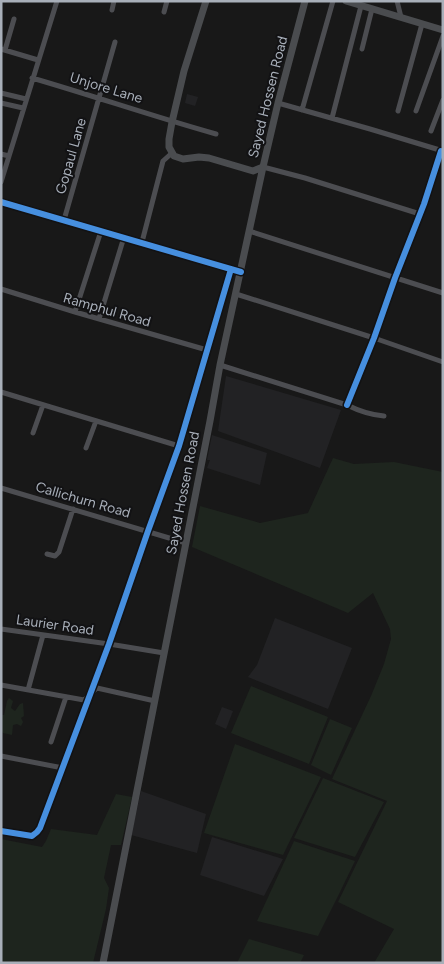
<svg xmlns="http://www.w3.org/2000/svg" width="444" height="964" font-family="Figtree,sans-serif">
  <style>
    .built { fill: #222224 }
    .green { fill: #1e251e }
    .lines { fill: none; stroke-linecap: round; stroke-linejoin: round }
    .minor { stroke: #4c4d51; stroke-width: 5 }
    .secondary { stroke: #4a4c4f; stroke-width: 7 }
    .cycleway-casing { stroke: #121214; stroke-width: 9 }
    .cycleway { stroke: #468fdf; stroke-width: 6 }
    .labels { text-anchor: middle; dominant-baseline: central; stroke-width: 4; stroke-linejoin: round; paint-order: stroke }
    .street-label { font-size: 14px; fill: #a8afb9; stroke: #121214 }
  </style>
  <rect width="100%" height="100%" fill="#181818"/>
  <path class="built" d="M187,94l11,3 -3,9 -10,-3z
    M226,376l115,34 -21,58 -102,-37z
    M212,435l55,18 -7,32 -53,-17 3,-8h-3z
    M275,618l77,30 -24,61 -80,-32 9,-12z
    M222,707l11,4 -7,18 -11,-5z
    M141,791l65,23 -9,39 -66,-18z
    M212,837l71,22 -19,37 -64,-21z"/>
  <path class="green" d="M333,458l21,6 40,-2 49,10v491h-69l20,-34 -56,-27 49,-101 -55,-22 39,-83 13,-32 7,-25 -1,-10 -17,-36 -25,20 -156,-66 8,-41 60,17 48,-10z
    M251,686l77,31 -19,47 -78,-31z
    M9,698l4,3 -2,7 4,3 5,-7 3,-1 1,13 -3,2 2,4 -2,4 -4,-2 -4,1 -1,10 -9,-2 -2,-3 1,-15h2l3,-14z
    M330,719l22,9 -21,47 -20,-10z
    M235,744l86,33 -38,78 -79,-22z
    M323,778l61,24 -29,55 -61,-19z
    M116,794l16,3 -11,48h-10l-7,33 5,10 -3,21 -13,54h-92v-124l41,8 4,-6 5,-12 46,6z
    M294,841l61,20 -15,31 -22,44 -61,-15z
    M249,939l55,16 -4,8h-63z"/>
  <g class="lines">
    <path class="minor" d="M397,1l4,16
      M112,10l2,-9
      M164,12l3,-11
      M1,49l37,11
      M362,49l10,-40
      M5,50l9,-31
      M32,78c62,18 123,39 184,56
      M1,93l25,6
      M1,103l22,5
      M278,103l92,26 73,22
      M302,110l31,-109
      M398,111l24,-87
      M416,111l27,-75
      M332,118l29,-112
      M431,131l12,-31
      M1,154l8,2
      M263,167l42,11 115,36
      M1,182l56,-181
      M1,202l240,70
      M64,220l51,-178
      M249,231l194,62
      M142,242l21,-81 9,-8
      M1,289l74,23 132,38
      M236,294l138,44 69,24
      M75,312l26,-81
      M99,319l25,-82
      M220,365l127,40c10,5 25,10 37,11
      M1,392l178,54
      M347,405l27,-67 21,-60 29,-74 17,-53
      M33,433l10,-28
      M86,448l10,-27
      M1,488l185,55
      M47,554l8,2 4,-4 14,-43
      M1,629l108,15 55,9
      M1,685l83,15 13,-12 58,13
      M28,690l15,-55
      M51,742l15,-45
      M1,756l62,12
      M1,831l31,5 5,-4 3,-4 69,-184 39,-113 31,-85 52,-177"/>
    <path class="secondary" d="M206,1l-22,70 -12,51 -3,17v8l5,9 9,3 16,-2 10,1 44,13 10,-4
      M346,1l97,29
      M103,963l107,-542 10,-56 43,-198 15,-64 27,-102"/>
    <defs>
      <path id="cycleway" d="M1,202l240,70
        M347,405l27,-67 21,-60 29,-74 17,-53
        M1,831l31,5 5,-4 3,-4 69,-184 39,-113 31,-85 52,-177"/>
    </defs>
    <use href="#cycleway" class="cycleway-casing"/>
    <use href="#cycleway" class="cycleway"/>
  </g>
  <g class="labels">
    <g class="street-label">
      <text transform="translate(106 88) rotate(17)">Unjore Lane</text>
      <text transform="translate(268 97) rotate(-76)">Sayed Hossen Road</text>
      <text transform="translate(71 156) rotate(-74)">Gopaul Lane</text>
      <text transform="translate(107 310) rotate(16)">Ramphul Road</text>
      <text transform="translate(183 493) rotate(-79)">Sayed Hossen Road</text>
      <text transform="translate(83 500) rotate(16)">Callichurn Road</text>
      <text transform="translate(55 625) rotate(8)">Laurier Road</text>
    </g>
  </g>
  <rect width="444" height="964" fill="none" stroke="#a8afb9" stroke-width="5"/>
</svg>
